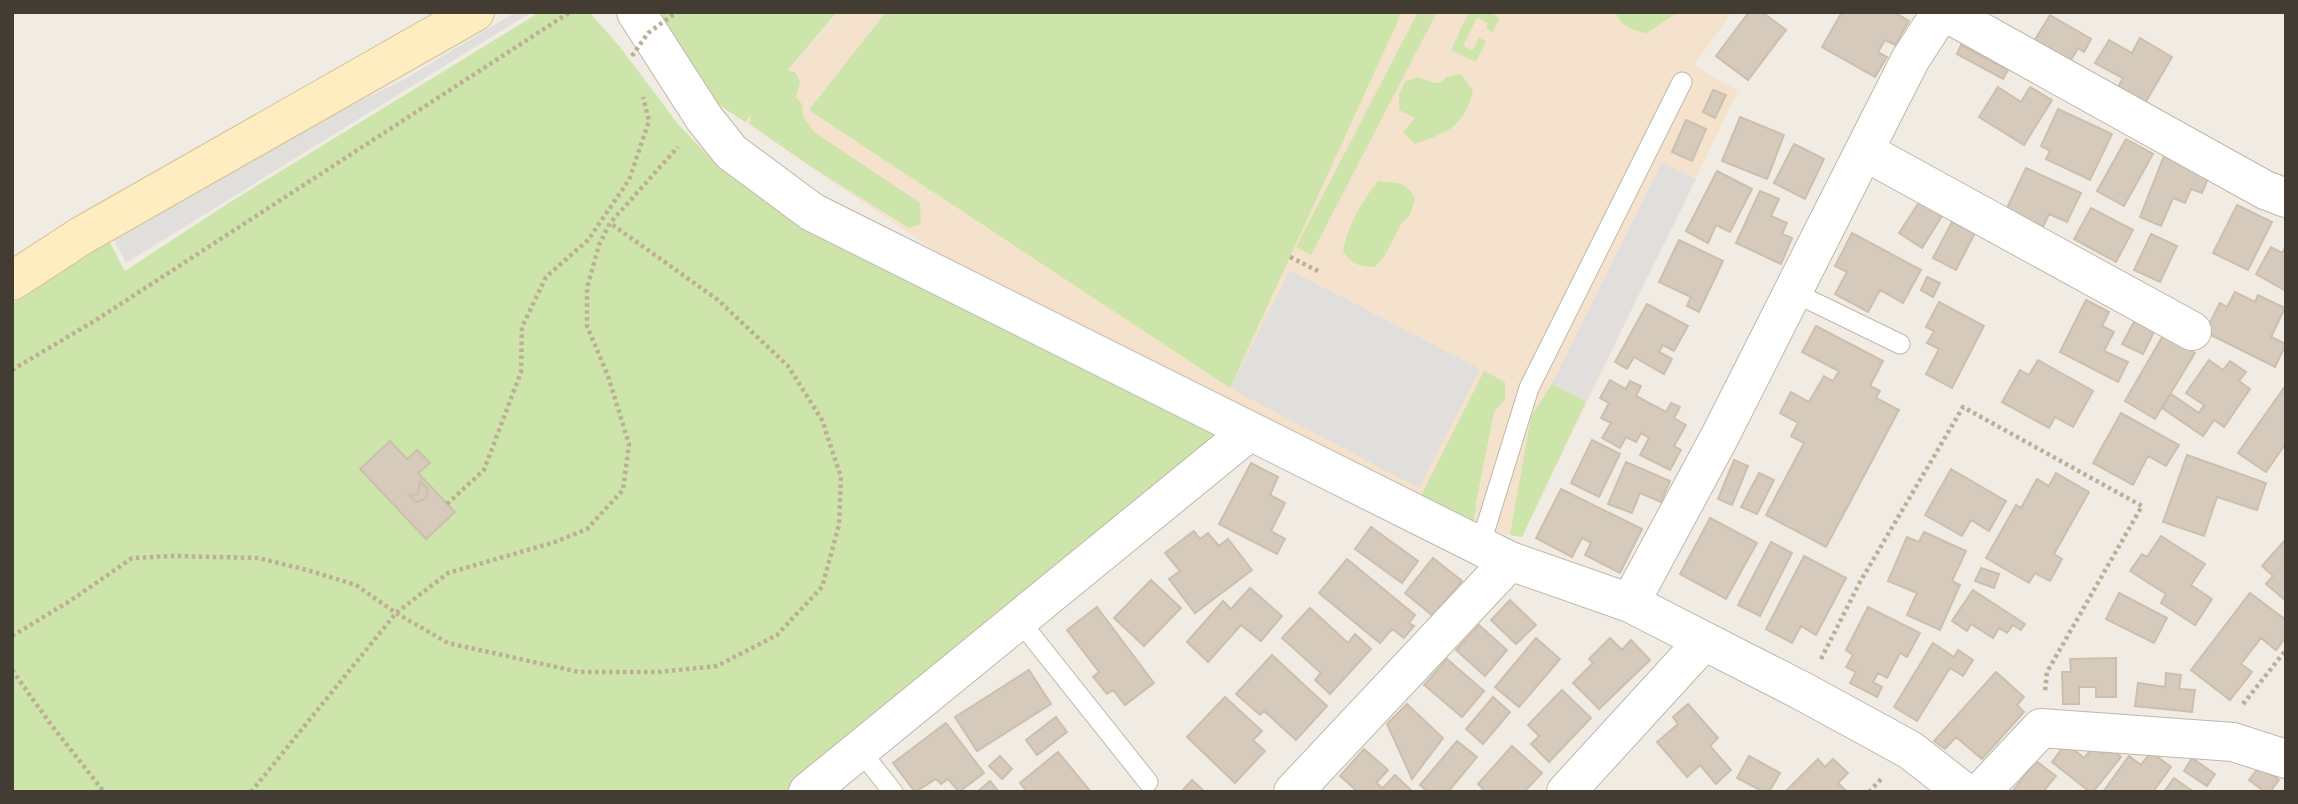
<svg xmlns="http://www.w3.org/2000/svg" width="2298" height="804" font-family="Overpass,sans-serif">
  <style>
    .commercial { fill: #f4e2cd }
    .green { fill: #cde5ab }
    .parking { fill: #e1dfdb }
    .building { fill: #d5cabb; stroke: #cdbfac; stroke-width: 2 }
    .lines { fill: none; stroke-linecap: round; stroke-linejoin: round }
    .lane-casing { stroke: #bfb7a9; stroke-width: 21 }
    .street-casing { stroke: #bfb7a9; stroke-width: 40 }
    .secondary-casing { stroke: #d4c195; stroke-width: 40 }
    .path { stroke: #bdaf97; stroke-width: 4.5; stroke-dasharray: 3.5 3.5; stroke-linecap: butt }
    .lane { stroke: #fff; stroke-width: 19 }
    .street { stroke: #fff; stroke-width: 38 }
    .secondary { stroke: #fdedc0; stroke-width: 38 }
    .path-bridge { stroke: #bdaf97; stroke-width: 4.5; stroke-dasharray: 3.5 3.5; stroke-linecap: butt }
  </style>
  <rect width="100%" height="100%" fill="#f1ece3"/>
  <path class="commercial" d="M838,12h894l-38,53 44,26 -216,446 -50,-10 -263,-139 -252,-122 -212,-144z"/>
  <path class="green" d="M540,12h49l31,35 58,77 39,41 88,66 418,206 -429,355h-782v-488l97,-63 16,30 102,-67z
    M645,12h192l-49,58 8,3 4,9 -4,15 6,7 1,12 11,16 106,71 1,21 -12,4 -99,-62 -60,-42 1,-9 -6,7 -32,-21z
    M886,12h516l-172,376 -421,-278z
    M1418,12h19l-126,243 -15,-8z
    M1469,12h20l11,6 -7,14 -7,-4 2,-5 -11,-6 -14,29 9,5 7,-13 7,3 -10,21 -25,-12z
    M1616,12h62l-31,21c-13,-2 -27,-7 -31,-21z
    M1461,74l12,16c-9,38 -25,42 -58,54l-12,-12 12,-14 -16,-8v-16l6,-12 12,-5 17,6 8,-1 4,-5z
    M1378,181c19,2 29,0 37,18l-5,16 -9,9 -16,31 -10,12c-16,0 -22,-3 -32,-15 4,-25 19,-51 35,-71z
    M1484,371l21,11v17l-11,13 -19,96 2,2 -2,2 -3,15 -53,-27z
    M1552,384l34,17 -64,136 -12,-2 21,-118z"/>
  <path class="parking" d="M516,12h16l-406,251 -13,-25 117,-73 173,-85z
    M1662,162l34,17 -110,222 -34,-17z
    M1290,270l190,99 -61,119 -189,-100z"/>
  <path class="building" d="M1749,12h13l24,18 -38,50 -32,-24z
    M1842,12h52l15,9 -14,24 -10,-5 -7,12 9,5 -12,20 -53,-30z
    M2050,15l41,24 -7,13 -6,-4 -11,19 -36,-21z
    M2140,38l32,19 -28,48 -27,-16 6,-11 -28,-15 14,-23 23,13z
    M1961,45l47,25 -5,9 -46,-25z
    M1998,87l23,15 9,-15 22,13 -28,45 -45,-28z
    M1713,90l13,5 -11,23 -12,-6z
    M2058,109l54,25 -22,46 -44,-21 4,-8 -9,-5z
    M1740,117l44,18 -17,44 -45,-18z
    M1686,120l20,9 -14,32 -20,-9z
    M2126,139l27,15 -29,52 -27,-15z
    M1794,144l30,15 -19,40 -31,-16z
    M2164,156l46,18 -8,19 -11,-4 -6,14 -12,-5 -12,28 -21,-9z
    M2026,168l55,25 -14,29 -18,-8 -6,13 -37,-17z
    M1717,171l35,18 -22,43 -14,-7 -8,18 -22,-12z
    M1760,191l19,8 -8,17 16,7 -5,11 10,4 -11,26 -45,-21z
    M1920,201l22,15 -20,32 -23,-15z
    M2237,205l35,17 -24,48 -35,-17z
    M2091,208l42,22 -17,32 -42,-23z
    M1952,222l23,11 -19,37 -23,-12z
    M1852,233l69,37 -18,33 -23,-13 -12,22 -33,-18 12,-22 -12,-6z
    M2151,234l26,12 -17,36 -26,-12z
    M1679,240l44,21 -24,51 -12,-6 4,-9 -32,-15z
    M2286,246v45l-30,-17 15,-27 11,6z
    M1927,277l13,6 -7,14 -12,-7z
    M2235,292l20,10 3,-7 27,13 -14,29 15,7 -11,23 -70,-35 15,-29 7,4z
    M2086,300l23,12 -7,14 12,6 -10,19 24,11 -10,20 -58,-30z
    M1939,302l45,24 -32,62 -26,-14 13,-25 -12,-6 7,-12 -8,-4z
    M1647,304l41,22 -14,25 -11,-6 -4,7 13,7 -8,15 -30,-17 -7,12 -12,-7z
    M2136,318l20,10 -13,26 -21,-10z
    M1816,326l67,35 -13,25 10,5 -4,7 23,12 -73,137 -60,-32 38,-72 -13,-7 7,-13 -18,-10 11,-21 18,10 15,-26 9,5 6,-10 -37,-19z
    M2164,334l31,19 -40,66 -30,-18z
    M2038,360l55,31 -20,36 -18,-10 -6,11 -47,-26 18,-32 9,5z
    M2209,360l14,10 7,-9 16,11 -7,9 11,8 -26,38 -10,-7 -11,16 -41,-28 9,-14 28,19 5,-8 -18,-12z
    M1610,380l16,9 4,-8 11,5 -5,10 30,16 5,-9 9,4 -6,11 12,7 -12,21 7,4 -11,20 -30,-15 9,-17 -8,-5 -5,9 -10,-5 -6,11 -18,-10 9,-15 -10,-5 8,-15 -9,-5z
    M2286,385v58l-20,29 -28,-19z
    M2121,413l58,32 -13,21 -18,-10 -15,29 -40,-22z
    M1592,440l28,14 -21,43 -28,-14z
    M390,441l17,18 10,-9 13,13 -12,10 37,39 -29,27 -66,-70z
    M2187,455l79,28 -9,27 -40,-13 -13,39 -41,-14z
    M1734,460l14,6 -16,39 -14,-6z
    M1626,462l44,19 -9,21 -21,-9 -8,20 -24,-9z
    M1251,463l27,14 -8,18 15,8 -14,28 14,8 -8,15 -58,-30z
    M1951,469l55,32 -17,30 -18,-11 -9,16 -37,-21z
    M1759,473l15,7 -17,34 -16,-7z
    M2056,473l33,19 -35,62 8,5 -12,22 -15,-8 -6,10 -43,-25 30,-53 5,3 16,-29 12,7z
    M420,482l8,7 -2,10 -10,3 -7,-7 9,-1z
    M1561,489l81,40 -22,44 -35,-18 6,-12 -9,-5 -10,19 -36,-19z
    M1710,518l47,25 -31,56 -46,-25z
    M1371,527l47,34 -16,22 -47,-34z
    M1194,531l6,8 8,-6 11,13 9,-7 24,31 -57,43 -26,-34 11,-8 -15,-18z
    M1924,532l42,19 -14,30 8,4 -20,45 -33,-15 10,-22 -29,-12 19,-44 12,5z
    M2161,536l44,28 -14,21 21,14 -17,26 -34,-22 5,-9 -36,-23 12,-17 5,3z
    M2286,539v62l-20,-17 7,-8 -11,-10z
    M1771,542l21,11 -32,63 -22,-11z
    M1804,556l42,22 -30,57 -15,-9 -9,17 -26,-14z
    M1433,558l29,23 -29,35 -28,-23z
    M1347,559l68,56 -6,8 5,3 -10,12 -12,-9 -12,14 -61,-50z
    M1981,568l18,6 -5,14 -19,-7z
    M1151,580l30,28 -37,38 -30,-28z
    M1250,588l32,28 -21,25 -20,-16 -33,37 -21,-20 36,-41 8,8z
    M1973,590l52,34 -4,6 -8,-5 -6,8 -8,-5 -6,10 -22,-14 -4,7 -15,-10z
    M2119,593l48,25 -13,25 -48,-24z
    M2250,593l36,27v17l-10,13 -15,-12 -20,26 11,8 -22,28 -39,-30z
    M1510,600l26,25 -20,19 -25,-24z
    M1097,607l57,76 -29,22 -12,-15 -6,4 -14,-17 6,-5 -32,-42z
    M1868,607l52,26 -13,24 -7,-4 -13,25 -9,-5 -5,9 9,5 -5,10 -27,-14 6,-11 -10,-5 7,-12 -7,-5z
    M1310,608l38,35 7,-9 16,15 -41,45 -15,-14 6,-7 -39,-35z
    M1479,625l28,25 -22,26 -29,-26z
    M1536,638l24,21 -41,48 -24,-20z
    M1610,638l12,12 9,-10 19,20 -51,49 -26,-26 20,-20 -4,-4z
    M1933,643l21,14 4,-7 15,10 -10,16 -13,-8 -33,53 -23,-14z
    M1272,655l55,51 -31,34 -32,-29 -4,4 -24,-21z
    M2116,658v39h-20v-10h-17v17h-16l-1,-32h9l-1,-13z
    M1447,659l37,32 -22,26 -38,-32z
    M1029,670l22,34 -74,47 -22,-34z
    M1996,672l28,25 -7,8 7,7 -42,47 -26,-22 -11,12 -11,-8z
    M2166,673l15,2 -2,14 16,1 -3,22 -57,-6 3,-23 27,4z
    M1562,690l29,28 -42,44 -18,-18 8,-8 -11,-11z
    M1225,697l37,34 -9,9 12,11 -30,32 -48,-46z
    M1493,697l17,15 -27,32 -17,-15z
    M1407,704l36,34 -31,41 -25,-55z
    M1688,704l30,34 -8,8 21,24 -15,14 -16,-19 -13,12 -30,-35 21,-18 -5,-7z
    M1056,717l11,15 -30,23 -11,-15z
    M946,723l38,50 -25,19 -11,-13 -7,5 -5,-5 -21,13 -22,-29z
    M1457,741l20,16 -29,35h-20l-8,-7z
    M2066,743l18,15 9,-11 10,7 6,-7 12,10 -28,35h-3l-38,-30z
    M1512,746l30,27 -18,19h-38l-8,-8z
    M1364,749l24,21 -12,13 7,5 12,-13 18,17h-55l-18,-16z
    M1058,752l33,40h-64l-7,-9z
    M2151,752l20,15 -18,25h-50l26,-36 12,9z
    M1000,756l12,13 -10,10 -13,-13z
    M1749,756l31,17 -11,19h-5l-27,-14z
    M2192,758l23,16 -8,12 -23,-15z
    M1818,759l7,8 8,-8 15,14 -10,10 9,9h-62z
    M2036,761l20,15 -13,16h-31z
    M2260,766l19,14 -9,12h-5l-16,-12z
    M2174,778l20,14h-30z
    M1192,780l13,12h-24z
    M990,781l9,11h-22z"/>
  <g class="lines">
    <defs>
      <path id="lane" d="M1793,292l107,52
        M1480,546l49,-158 153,-306
        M1019,620l129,162
        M859,749l34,43"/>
      <path id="street" d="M636,12l68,106 27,34 81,60 698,349 120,42 174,89 106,58 54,42
        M1945,12l320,178 21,8
        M1864,151l328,180
        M1630,603l89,-165 191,-378 31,-48
        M808,792l442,-361
        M1293,792l217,-231
        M1566,792l138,-151
        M1981,792l60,-64 192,14 53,17"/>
      <path id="secondary" d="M12,281l69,-45 394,-224"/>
    </defs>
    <use href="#lane" class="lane-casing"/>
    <use href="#street" class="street-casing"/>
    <use href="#secondary" class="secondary-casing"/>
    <path class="path" d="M1290,257l30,15
      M12,370l84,-50 474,-308
      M447,504l37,-34 37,-98 1,-45 24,-50 42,-37 41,-60 20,-59 -6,-24
      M12,636l58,-35 62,-43 41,-2 85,2 49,12 49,15 40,28 52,30 131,29h79l59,-6 60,-31 45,-48 17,-62 2,-48 -19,-57 -34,-54 -70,-66 -108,-77
      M1821,659l39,-77 103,-175 179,99 -95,166 -2,20
      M12,670l37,52 55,70
      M2243,704l43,-54
      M251,792l145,-179 52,-40 107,-31 32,-13 36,-39 6,-46 -21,-68 -21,-50v-38l12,-43 11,-22 68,-76
      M1869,792l14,-15"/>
    <use href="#lane" class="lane"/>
    <use href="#street" class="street"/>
    <use href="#secondary" class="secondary"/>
    <path class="path-bridge" d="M632,56l16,-23 29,-21"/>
  </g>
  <rect width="2298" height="804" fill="none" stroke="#423c33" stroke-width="28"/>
</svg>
